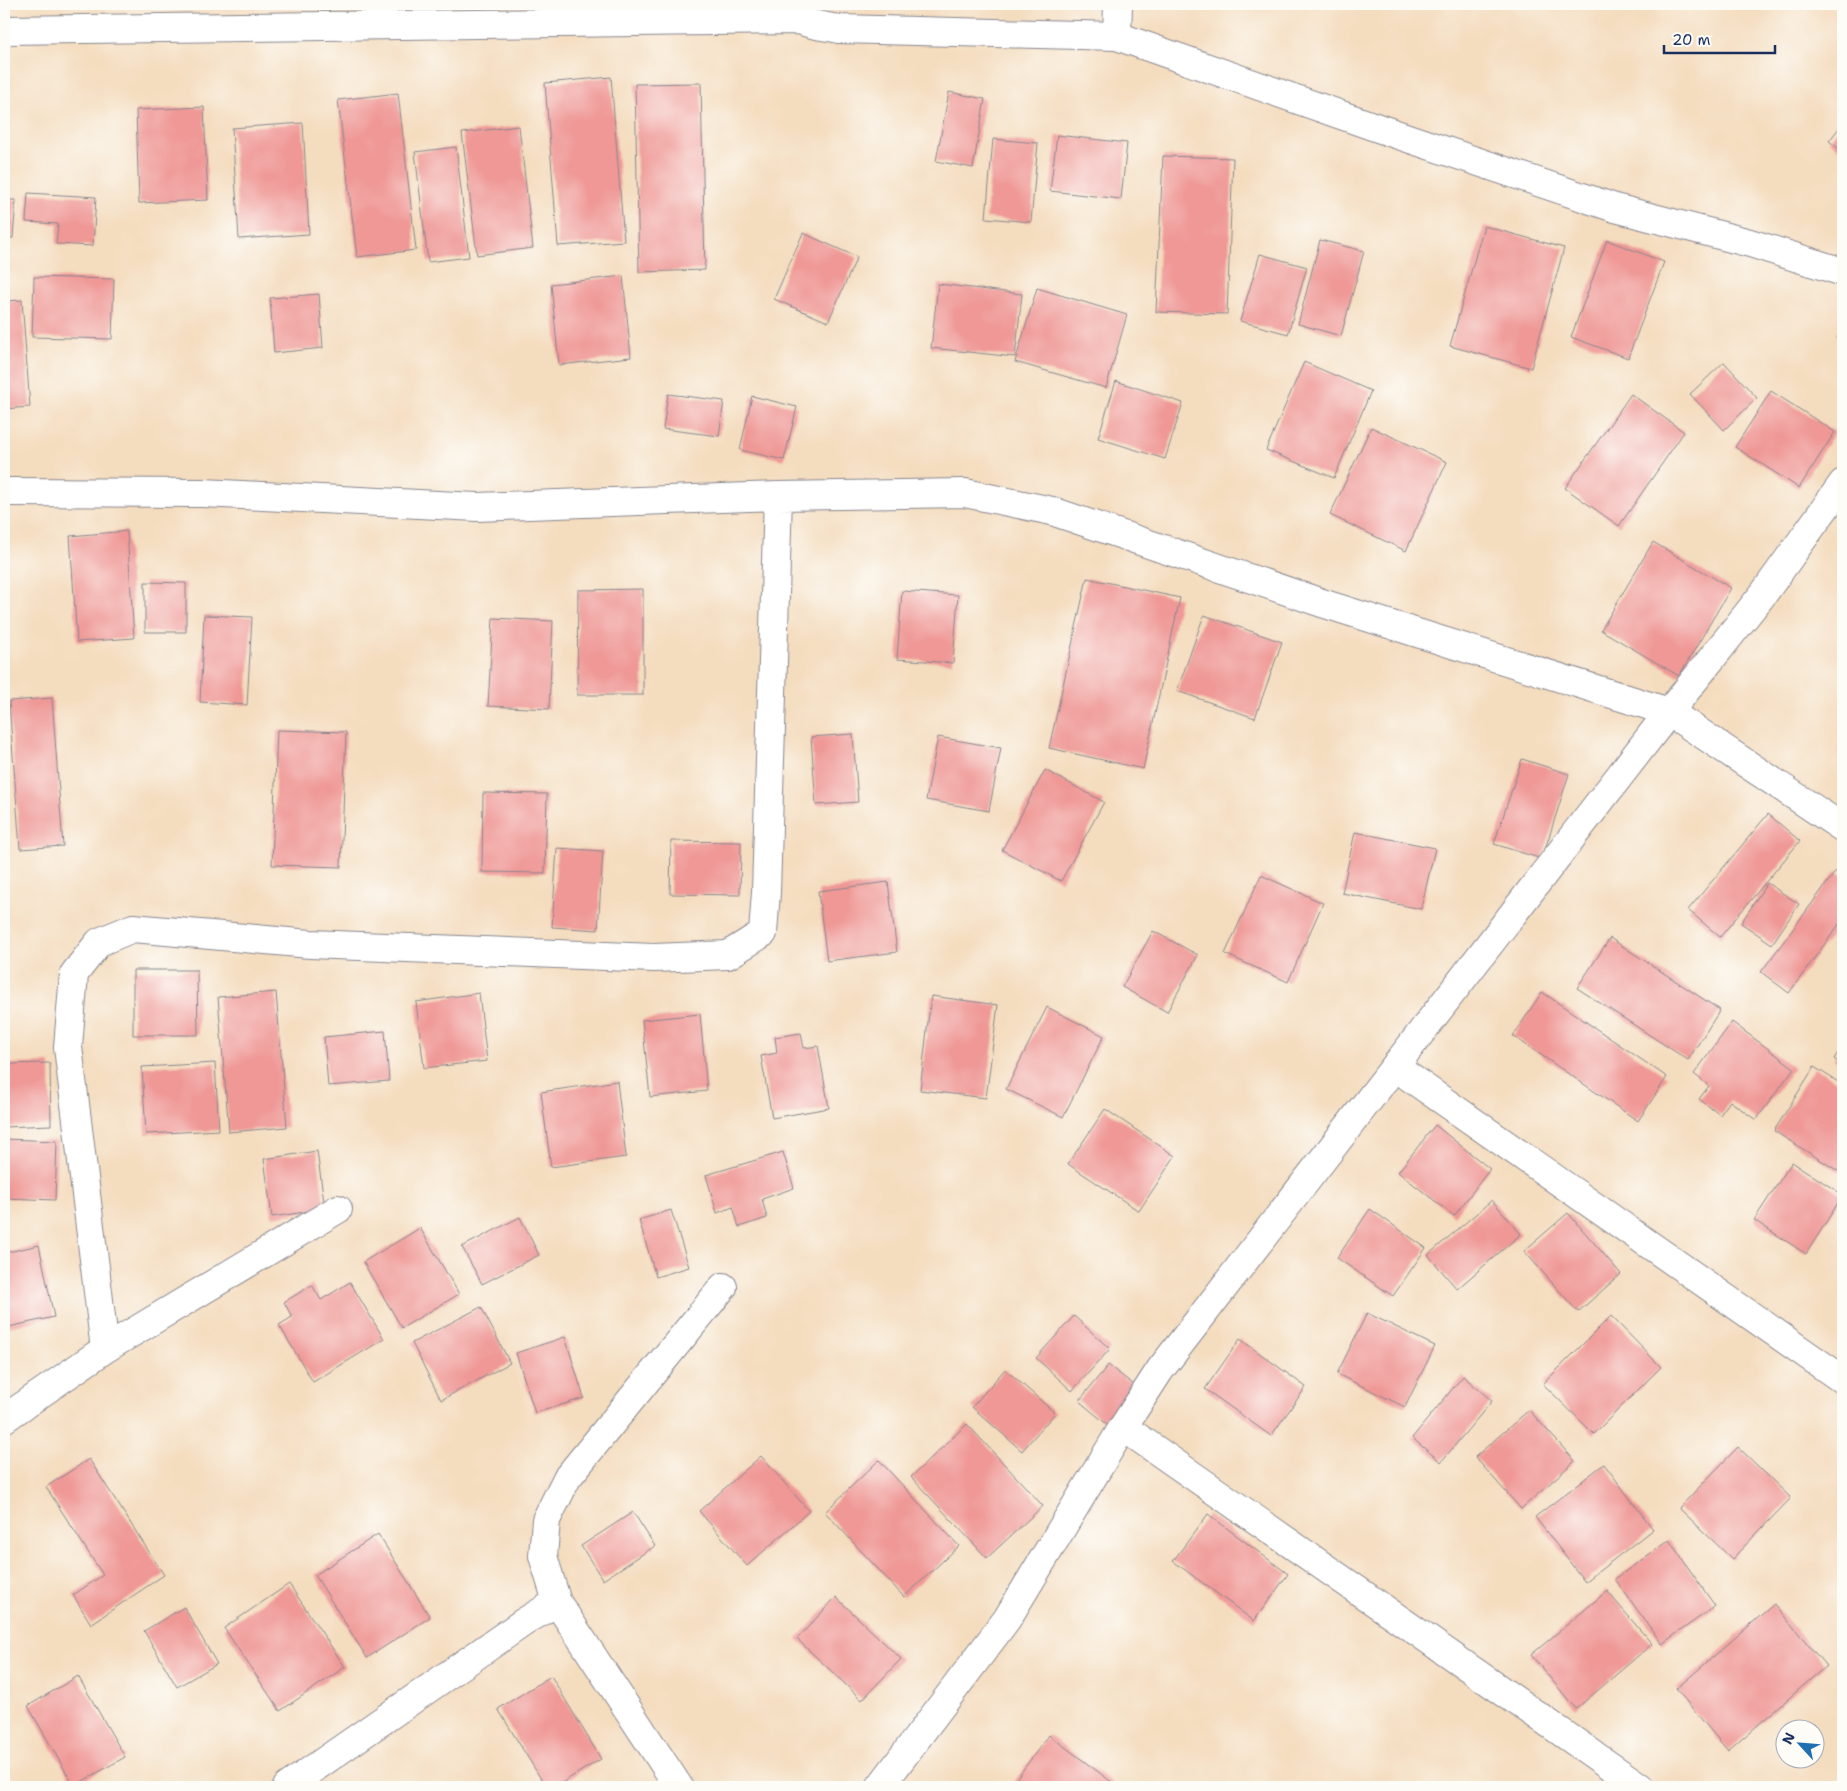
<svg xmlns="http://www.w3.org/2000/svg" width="1847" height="1791" font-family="'Shantell Sans',sans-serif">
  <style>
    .building { fill: #ef9896 }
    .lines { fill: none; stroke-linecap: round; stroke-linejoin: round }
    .minor-casing { stroke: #88868e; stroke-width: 30 }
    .minor { stroke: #fff; stroke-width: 28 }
  </style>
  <rect width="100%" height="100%" fill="#fdfcf7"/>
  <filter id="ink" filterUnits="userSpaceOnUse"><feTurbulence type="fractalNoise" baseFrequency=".02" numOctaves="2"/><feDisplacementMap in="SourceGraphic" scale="10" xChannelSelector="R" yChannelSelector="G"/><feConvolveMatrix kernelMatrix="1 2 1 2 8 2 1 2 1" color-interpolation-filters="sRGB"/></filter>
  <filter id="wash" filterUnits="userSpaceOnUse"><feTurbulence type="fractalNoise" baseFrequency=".0096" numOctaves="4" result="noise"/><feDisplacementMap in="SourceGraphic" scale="20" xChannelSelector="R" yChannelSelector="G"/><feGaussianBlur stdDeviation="1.12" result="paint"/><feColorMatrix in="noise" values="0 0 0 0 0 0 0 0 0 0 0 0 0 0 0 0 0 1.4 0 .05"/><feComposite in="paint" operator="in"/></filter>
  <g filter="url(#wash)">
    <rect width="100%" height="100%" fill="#f4dcbe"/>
    <g id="blocks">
      <path class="building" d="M611,77l13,164 -66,5 -13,-163z
        M701,83l4,187 -66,2 -4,-188z
        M949,92l36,7 -12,69 -37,-7z
        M398,93l18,157 -59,7 -19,-157z
        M204,107l4,93 -69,3 -3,-93z
        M303,123l6,111 -70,5 -7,-111z
        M1843,123v29l-14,-11z
        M519,126l14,122 -56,7 -15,-122z
        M1057,135l70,8 -6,56 -71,-8z
        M993,139l45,4 -7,79 -45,-4z
        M456,147l13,110 -41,5 -13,-110z
        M1163,156l70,2 -6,156 -71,-2z
        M28,193l68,4 -3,49 -37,-2 2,-20 -32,-2z
        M4,200h12l-3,38h-9z
        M1484,226l80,22 -33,120 -81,-22z
        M803,233l54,24 -29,65 -54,-23z
        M1320,240l44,11 -23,85 -43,-12z
        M1607,240l57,22 -36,96 -57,-21z
        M1260,254l47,13 -19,67 -48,-13z
        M623,276l8,81 -72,8 -8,-81z
        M34,277l80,2 -2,60 -80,-2z
        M938,284l84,10 -7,63 -84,-9z
        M1037,288l90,27 -21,73 -91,-26z
        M319,294l4,54 -49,5 -4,-55z
        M22,300l8,107 -26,2v-108z
        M1843,327v15l-6,-4z
        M1304,362l67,29 -37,87 -68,-28z
        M1724,362l33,36 -33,32 -34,-36z
        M1116,381l67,22 -18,56 -67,-21z
        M1771,391l64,41 -36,56 -64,-41z
        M668,394l56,7 -5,35 -56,-7z
        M1631,394l53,38 -65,94 -54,-38z
        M752,396l45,11 -13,53 -44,-10z
        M1371,427l76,35 -41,89 -76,-36z
        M127,531l7,107 -57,4 -7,-106z
        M1653,542l78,46 -52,88 -78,-46z
        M1087,578l93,20 -37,171 -94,-21z
        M145,582l41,1v49h-41z
        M643,589v106h-66l1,-105z
        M902,591l56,4 -5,68 -56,-4z
        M204,615l48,2 -5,88 -47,-3z
        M1204,615l78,27 -27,76 -78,-27z
        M493,618l60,3 -4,88 -61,-3z
        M52,698l11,148 -43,3 -11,-148z
        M277,730l69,2 -5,135 -69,-2z
        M853,734l5,68 -42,3 -5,-68z
        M938,737l63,11 -12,63 -63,-11z
        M1522,759l47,15 -27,85 -48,-15z
        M1045,770l59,32 -43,79 -59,-31z
        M483,793l64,1 -2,79 -63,-1z
        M1768,814l32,27 -80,96 -32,-27z
        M1355,832l80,16 -14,61 -79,-16z
        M671,841l70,1 -1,53 -70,-1z
        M557,848l46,3 -5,79 -46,-3z
        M1836,871l7,5v43l-54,74 -28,-21z
        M1261,875l62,28 -35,79 -63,-28z
        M888,882l9,70 -70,9 -9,-70z
        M1767,883l32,21 -27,40 -31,-21z
        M1153,931l45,24 -31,57 -45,-25z
        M1610,938l110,72 -32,50 -111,-72z
        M133,970h64l1,65h-65z
        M276,992l11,135 -58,5 -11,-135z
        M1542,992l125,85 -29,44 -125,-85z
        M479,993l8,68 -63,7 -8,-66z
        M931,996l67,9 -12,93 -66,-8z
        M1047,1007l57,29 -41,81 -57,-28z
        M700,1014l7,77 -57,6 -8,-77z
        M1732,1022l62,46 -38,52 -26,-19 -10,14 -21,-16 10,-13 -15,-12z
        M385,1031l4,50 -61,5 -4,-49z
        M801,1033l3,15 14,-2 11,62 -57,10 -11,-62 16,-3 -2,-16z
        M1843,1045v21l-9,-7z
        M50,1063l1,62 -47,2v-63z
        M215,1063l4,67 -73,4 -4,-67z
        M1814,1067l29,18v89l-69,-43z
        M617,1081l9,76 -75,10 -10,-75z
        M1105,1109l70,47 -36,55 -71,-47z
        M1435,1125l55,44 -36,47 -56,-44z
        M4,1139l53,2 -2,59 -51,-2z
        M317,1151l8,58 -53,8 -8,-58z
        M783,1152l11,36 -32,11 5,19 -28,9 -6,-20 -16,6 -11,-38z
        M1792,1162l51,33 -37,59 -52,-34z
        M1492,1200l29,34 -64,55 -29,-34z
        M1370,1209l56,39 -33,48 -56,-38z
        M671,1210l18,57 -33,10 -17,-57z
        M1568,1213l53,61 -43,38 -54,-61z
        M520,1217l19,38 -57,29 -20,-37z
        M420,1228l39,66 -57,34 -39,-66z
        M39,1245l15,72 -50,11v-75z
        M350,1282l34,57 -71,43 -34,-57 13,-8 -8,-15 28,-17 9,15z
        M481,1307l29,56 -69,37 -29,-57z
        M1367,1313l68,33 -30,61 -68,-33z
        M1074,1316l36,33 -38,42 -36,-33z
        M1611,1316l50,51 -67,67 -51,-50z
        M565,1337l19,61 -49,15 -19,-60z
        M1240,1339l66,48 -35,49 -66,-47z
        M1108,1365l30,23 -30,37 -29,-24z
        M1005,1369l50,44 -33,38 -50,-44z
        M1463,1376l29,25 -51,61 -29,-24z
        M1529,1410l46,51 -54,48 -46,-52z
        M967,1424l76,82 -56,52 -76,-81z
        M1738,1447l53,51 -59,61 -53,-51z
        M761,1456l48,55 -62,55 -48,-55z
        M89,1459l75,116 -73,49 -18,-29 30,-20 -57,-88z
        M879,1460l80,86 -55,51 -79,-85z
        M1604,1464l49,65 -68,53 -50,-65z
        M633,1512l22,34 -52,34 -22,-34z
        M1208,1514l80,60 -34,47 -81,-60z
        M378,1534l52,83 -63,41 -52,-83z
        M1669,1540l46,66 -53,38 -47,-65z
        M289,1584l56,83 -65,44 -56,-83z
        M1607,1591l45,53 -76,65 -45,-54z
        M836,1597l65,62 -39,41 -65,-61z
        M1774,1604l52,62 -98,85 -52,-62z
        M184,1607l33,57 -40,23 -33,-56z
        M78,1676l47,81 -51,29 -46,-80z
        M551,1676l50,83 -46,28h-9l-48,-78z
        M1049,1735l64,48 -4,4h-99z"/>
    </g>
  </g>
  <g filter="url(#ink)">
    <use href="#blocks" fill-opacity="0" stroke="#88868e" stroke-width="1"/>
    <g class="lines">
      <defs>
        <path id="minor" d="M784,4c8,21 37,21 55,25l278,7 264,93 234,79 135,35 93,29
          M4,30l794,-10
          M1117,36l1,-32
          M4,492l199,1 274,14 301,-11 187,-3 87,18 273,93 344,108 174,116
          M1395,1067l448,313
          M105,1349l-37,-302 6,-73 25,-32 34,-14 177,16 344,14 74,-3 35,-22 3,-41 12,-396
          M4,1419l101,-70 233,-140
          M1123,1427l517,360
          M557,1602l-14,-46 3,-36 21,-42 156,-191
          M287,1787l237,-165 33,-20 122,185
          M880,1787l127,-168 116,-192 37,-57 509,-658 95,-119 79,-110"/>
      </defs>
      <use href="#minor" class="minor-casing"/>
      <use href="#minor" class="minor"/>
    </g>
  </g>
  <rect width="1847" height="1791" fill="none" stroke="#fdfcf7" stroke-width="20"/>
  <g transform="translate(1800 1744) rotate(296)"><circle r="24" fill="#fdfcf7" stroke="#a3aaba"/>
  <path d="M0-4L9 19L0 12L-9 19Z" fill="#1f6fb2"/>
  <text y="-8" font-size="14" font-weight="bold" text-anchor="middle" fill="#1b2f5e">N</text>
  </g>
  <path d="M1664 45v8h111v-8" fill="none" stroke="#1b2f5e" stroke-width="2.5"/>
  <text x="1672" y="45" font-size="15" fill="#1b2f5e" stroke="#fdfcf7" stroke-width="4" paint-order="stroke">20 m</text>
</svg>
